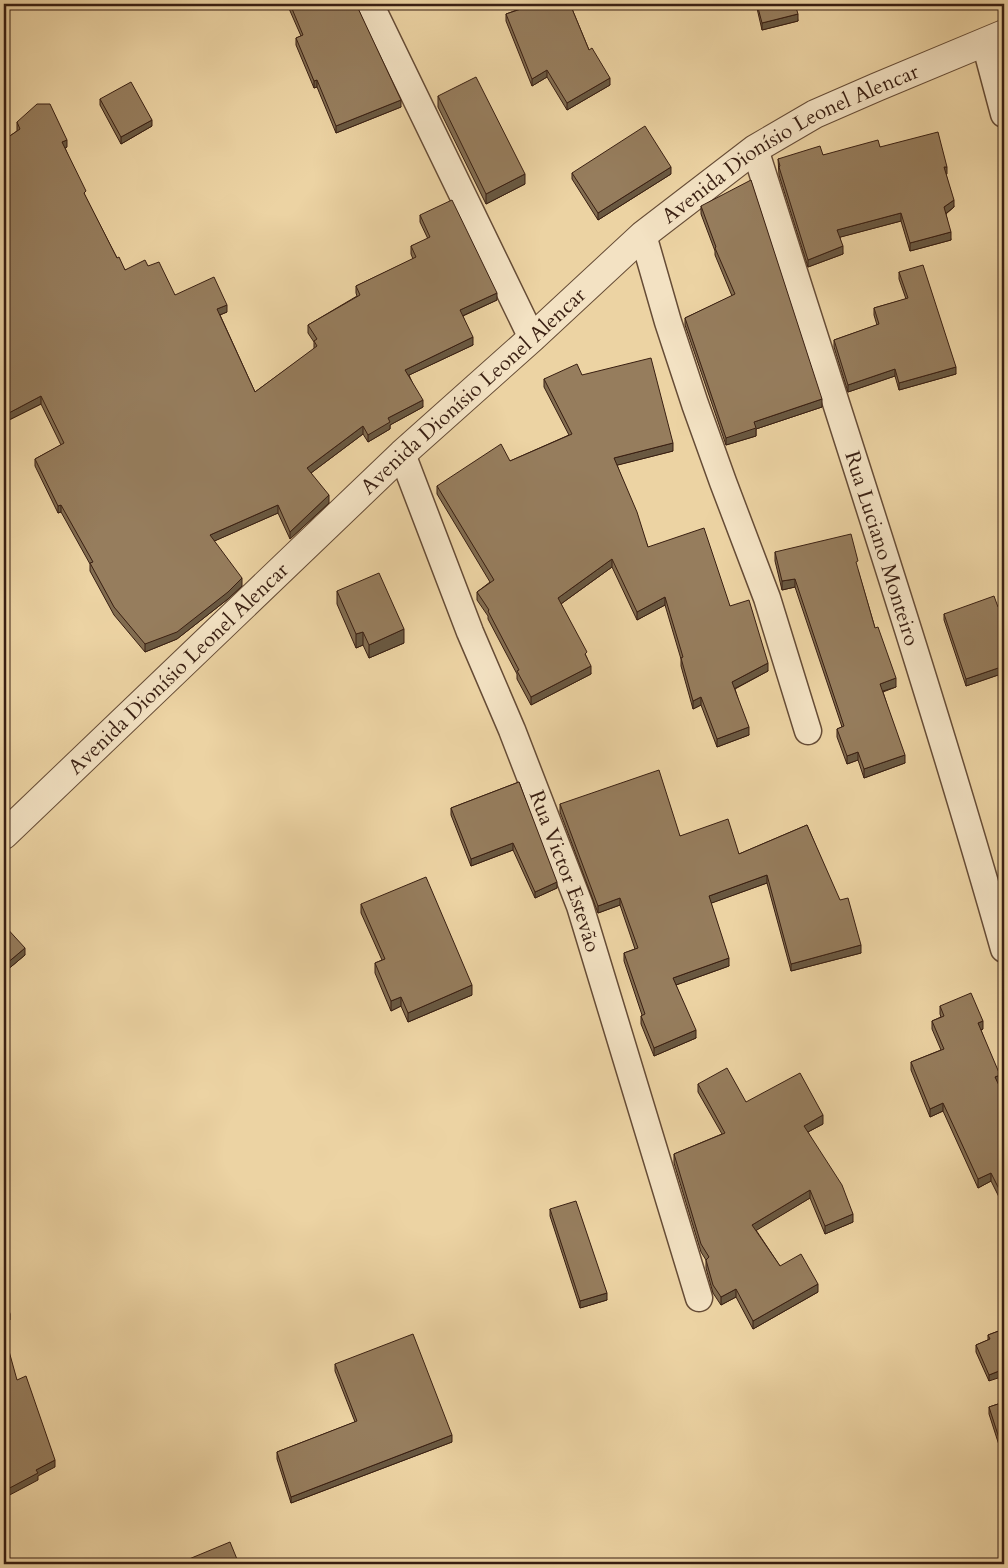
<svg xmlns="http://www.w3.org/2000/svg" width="1008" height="1568" font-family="Cardo,serif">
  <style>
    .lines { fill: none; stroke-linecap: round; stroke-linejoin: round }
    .minor-casing { stroke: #664c36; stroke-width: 29 }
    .tertiary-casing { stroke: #664c36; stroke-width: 30 }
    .minor { stroke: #f3e2c3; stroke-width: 26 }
    .tertiary { stroke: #f3e2c3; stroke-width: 28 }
    .wall { fill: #816c50; stroke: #391f12 }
    .shaded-wall { fill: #695841; stroke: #391f12 }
    .building { fill: #967d5d; stroke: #391f12 }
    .labels { text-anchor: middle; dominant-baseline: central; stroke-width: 4; stroke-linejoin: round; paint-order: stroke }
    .street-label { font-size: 21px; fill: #391f12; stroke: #f3e2c3 }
  </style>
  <rect width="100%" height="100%" fill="#ecd3a3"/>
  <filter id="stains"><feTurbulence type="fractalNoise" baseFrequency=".004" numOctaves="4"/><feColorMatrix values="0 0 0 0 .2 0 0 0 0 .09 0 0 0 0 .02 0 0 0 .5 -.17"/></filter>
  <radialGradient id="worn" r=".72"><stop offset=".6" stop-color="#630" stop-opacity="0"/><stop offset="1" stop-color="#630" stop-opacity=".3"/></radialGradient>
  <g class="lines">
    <defs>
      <g id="minor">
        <path d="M370,4l162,334"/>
        <path d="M985,43l19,71"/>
        <path id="s1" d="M755,149c84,267 173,532 249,800"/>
        <path d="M643,235l25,87 27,82 28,78 44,116 41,133"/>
        <path id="s2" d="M402,454l68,178 42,98 68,176 119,392"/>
      </g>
      <g id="tertiary">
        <path id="s3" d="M4,835l398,-381 130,-116 111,-103 112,-86 60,-35 62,-27 127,-53"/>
      </g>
    </defs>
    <use href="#minor" class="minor-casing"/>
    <use href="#tertiary" class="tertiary-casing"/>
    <use href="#minor" class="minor"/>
    <use href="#tertiary" class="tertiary"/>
  </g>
  <path class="wall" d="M287,4h69l45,103 -65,26 -19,-46 -3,1 -18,-43v-7l5,-2z
    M520,4h50l19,46 21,35 -43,25 -20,-33 -15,9 -26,-65v-7l16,-6z
    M756,4h39l3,17 -36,9z
    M438,96l87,88 -39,20 -48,-97z
    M100,99l52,27 -31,18 -21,-39z
    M17,122l50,25 -2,1 21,50 31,60 8,12 23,-4 27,29 52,17 -7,3 35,77 59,-43v-7l-6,-9v-8l49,-29 -1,-3v-7l57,-27 -2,-5v-8l17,-7 -8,-17v-7l77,85 -34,16 10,29 -64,30 14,32 -33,18v4l-22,13 -5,-8 -52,39 18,30 -39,36 -12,-26 -64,28 28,45 -14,13 -51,40 -32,13 -31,-37 -24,-44v-7l-29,-52 -3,1 -23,-47v-7l26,-14 -20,-41 -36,18 -1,-2v-280l13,-9z
    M880,147l67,27h-1l8,33 -8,7 5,26 -41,11 -9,-30 -61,16 3,17 -35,13 -29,-92 -1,-16 45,-4z
    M572,173l99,1 -73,46 -26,-41z
    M701,206l121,201 -66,22v7l-30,9 -41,-120v-7l47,-22 -17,-41v-4l-14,-37z
    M899,272l57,102 -57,16 -4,-14 -47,16 -14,-45v-7l43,-15 -3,-10v-7l32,-9 -7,-20z
    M582,375l91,76 -56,14 31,82 82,59 38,65 -33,18 14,46 -32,12 -16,-42 -8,4 -12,-43v-7l-16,-54 -28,15 -25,-53 -51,37 26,54 4,16 -60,31 -14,-26v-5l-29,-55v-3l-11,-16v-8l13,-10 -53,-88v-8l73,-25 59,-26 -25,-48v-8z
    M775,552l83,18 17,58 21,59 -13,5 22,71 -41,15 -6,-18 -11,4 -10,-27v-8l5,-2 -47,-140 -13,3 -7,-29z
    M337,591l67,52 -35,15 -6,-13 -7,3 -19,-44z
    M1004,605v68l-38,13 -22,-66v-6l54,-7z
    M519,782l38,106 -22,10 -22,-48 -42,16 -20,-51v-7z
    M560,804l120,32 59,18 68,-29 54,128 -70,18 -24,-88 -56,20 18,63 -53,19 20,53 -42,18 -13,-32v-8l1,-1 -18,-54v-8l11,-4 -15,-44 -22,8 -38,-101z
    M361,904l111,91 -64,27 -7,-16 -10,5 -16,-38v-10l7,-3 -21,-47z
    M4,925l21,30 -19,16 -2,-2z
    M940,1006l43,23 -2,1 19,53h-2l6,13v111l-13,-26 -13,7 -35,-77 -13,6 -19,-47v-8l30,-12 -9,-21v-8l9,-4 -1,-3z
    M698,1084l48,18 77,22 -15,8 45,90 -28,12 -15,-36 -54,32 24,36 38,26 -65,37 -17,-32 -15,8 -8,-12 -7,-25v-8l-5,-8 -27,-89v-9l48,-20 -24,-42z
    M550,1209l57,91 -27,8 -30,-92z
    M1004,1329l-15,52 -13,-29v-7l12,-5v-5z
    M335,1364l117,78 -161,61 -14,-44v-7l78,-30 -20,-51z
    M1004,1402v41l-5,2 -10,-31v-7z"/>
  <path class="shaded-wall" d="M798,14v7l-36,9v-7z
    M547,70v7l-15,9v-7z
    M610,78v7l-43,25v-7z
    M317,80v7l-3,1v-7z
    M401,100v7l-65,26v-7z
    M152,120v6l-31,18v-7z
    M67,140v7l-5,3v-8z
    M671,167v7l-73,46v-7z
    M944,167h3v7l-3,1z
    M525,174v10l-39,20v-10z
    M954,200v7l-10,8v-8z
    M901,213v8l-64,17v-8z
    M951,232v8l-41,11v-8z
    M843,246v8l-35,13v-7z
    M497,293v7l-37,17v-7z
    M227,305v7l-10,4v-7z
    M473,337v8l-68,32v-7z
    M956,367v7l-57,16v-7z
    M895,369v7l-47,16v-7z
    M41,396v8l-36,18v-7z
    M822,399v8l-66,22v7l-30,9v-7l28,-16z
    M423,400v7l-33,18v4l-22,13v-7l20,-17z
    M363,426v8l-56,42v-8z
    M673,443v8l-59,15v-8z
    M329,495v8l-39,36v-7z
    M61,505v7l-3,1v-7z
    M278,505v8l-68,30v-8z
    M612,559v8l-54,39v-8z
    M242,578v8l-14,13 -51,40 -32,13v-8z
    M795,579v8l-13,3v-9z
    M665,597v8l-28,15v-8z
    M404,629v14l-35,15v-13z
    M363,632v13l-7,3v-14z
    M768,663v8l-36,19v-8z
    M591,666v8l-60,31v-8z
    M1004,666v7l-38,13v-7z
    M896,678v9l-16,5v-8z
    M701,697v8l-8,4v-8z
    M749,727v8l-32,12v-8z
    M858,752v8l-11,4v-8z
    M905,755v8l-41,15v-9z
    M513,843v7l-42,16v-7z
    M767,875v8l-58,21v-8z
    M557,882v6l-22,10v-6z
    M620,898v7l-22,8v-7z
    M861,945v8l-70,18v-7z
    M25,948v7l-19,16v-7z
    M729,958v8l-56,20v-8z
    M472,985v10l-64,27v-9z
    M401,997v9l-10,5v-10z
    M983,1021v8l-5,2v-8z
    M696,1030v8l-42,18v-8z
    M1000,1075v8l-5,2v-8z
    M943,1103v8l-13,6v-8z
    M823,1115v9l-19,10v-8z
    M991,1173v8l-13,7v-9z
    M810,1190v8l-58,35v-8z
    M853,1214v8l-28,12v-8z
    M818,1284v8l-65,37v-8z
    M736,1289v8l-15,8v-8z
    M607,1293v7l-27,8v-7z
    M10,1314v6l-6,2v-6z
    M1004,1369v7l-15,5v-6z
    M452,1435v7l-161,61v-6z
    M1004,1436v7l-5,2v-7z
    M55,1460v7l-17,9v4l-34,18v-7l32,-21z"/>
  <path class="building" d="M290,4h66l45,96 -65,26 -19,-46 -3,1 -18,-43 7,-3z
    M522,4h48l19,46 3,-2 18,30 -43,25 -20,-33 -15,9 -26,-65 18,-6z
    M757,4h38l3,10 -36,9z
    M476,77l49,97 -39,20 -48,-98z
    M131,82l21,38 -31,17 -21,-38z
    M37,104h13l17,36 -5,2 24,49 -2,2 33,65 2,-1 6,13 20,-10 3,6 11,-4 16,33 39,-18 13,28 -10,4 38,83 62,-46 -3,-5 3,-2 -9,-14 52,-30 -4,-9 60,-29 -5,-11 19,-9 -10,-22 32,-15 45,93 -37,17 13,27 -68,33 18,30 -35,18 2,4 -22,13 -5,-9 -56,42 22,27 -39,37 -12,-27 -68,30 32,43 -14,14 -51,40 -32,12 -31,-37 -24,-44 3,-1 -32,-57 -3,1 -23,-47 29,-16 -23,-47 -36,19 -1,-2v-273l16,-11 -3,-7z
    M645,126l26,41 -73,46 -26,-40z
    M938,132l9,35h-3l10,33 -10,7 7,25 -41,11 -9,-30 -64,17 6,16 -35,14 -29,-93 1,-1 -2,-7 42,-13 3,9 55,-15 2,7z
    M751,180l71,219 -68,23 2,6 -30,10 -41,-120 50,-24 -20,-46 1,-1 -15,-41z
    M923,265l33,102 -57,16 -4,-14 -47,16 -14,-45 45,-16 -5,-16 34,-10 -9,-26z
    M651,358l22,85 -59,15 23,54 11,35 56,-19 26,78 19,-6 19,63 -36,19 17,45 -32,12 -16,-42 -8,4 -12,-43 2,-1 -18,-60 -28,15 -25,-53 -54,39 29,54 -2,2 6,12 -60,31 -14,-26 2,-1 -31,-59 1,-1 -12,-18 17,-12 -57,-94 64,-42 9,17 62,-27 -28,-55 33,-15 5,11z
    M851,534l7,27 -2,1 19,66 3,-1 18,51 -16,6 25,71 -41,14 -6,-17 -11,4 -10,-27 7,-3 -49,-147 -13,2 -7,-29z
    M379,573l25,56 -35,16 -6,-13 -7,2 -19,-43z
    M994,596l4,11 6,-2v61l-38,13 -22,-65z
    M659,770l21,66 48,-17 11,35 68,-29 33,75 8,-2 13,47 -70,19 -24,-89 -58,21 20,62 -56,20 23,52 -42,18 -13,-32 4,-2 -21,-61 14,-5 -18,-50 -22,8 -38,-102z
    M519,782l38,100 -22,10 -22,-49 -42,16 -20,-51z
    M426,877l46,108 -64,28 -7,-16 -10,4 -16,-38 10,-4 -24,-55z
    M4,925l21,23 -19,16 -2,-2z
    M971,993l12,28 -5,2 22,52 -5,2 9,19v103l-13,-26 -13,6 -35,-76 -13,6 -19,-47 33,-13 -12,-28 12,-5 -4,-10z
    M727,1068l19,34 54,-29 23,42 -19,11 38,59 11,29 -28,12 -15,-36 -58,35 28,41 21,-12 17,30 -65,37 -17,-32 -15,8 -8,-12 -7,-25 3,-3 -8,-13 -27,-90 51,-21 -27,-49z
    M576,1201l31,92 -27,8 -30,-92z
    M4,1292l6,22 -6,2z
    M1004,1329v40l-15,6 -13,-30 14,-6 -2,-4z
    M4,1333l13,47 9,-4 29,84 -19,10 2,3 -34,18z
    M413,1334l39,101 -161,62 -14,-45 80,-31 -22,-57z
    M1004,1402v34l-5,2 -10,-31z
    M230,1542l9,22h-48l-2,-5z"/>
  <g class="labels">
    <g class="street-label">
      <text stroke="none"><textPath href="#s3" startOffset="1051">Avenida Dionísio Leonel Alencar</textPath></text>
      <text stroke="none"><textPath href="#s3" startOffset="646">Avenida Dionísio Leonel Alencar</textPath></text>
      <text stroke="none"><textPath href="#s1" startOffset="419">Rua Luciano Monteiro</textPath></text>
      <text stroke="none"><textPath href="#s3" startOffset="241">Avenida Dionísio Leonel Alencar</textPath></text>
      <text stroke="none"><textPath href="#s2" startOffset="448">Rua Victor Estevão</textPath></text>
    </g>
  </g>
  <rect width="1008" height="1568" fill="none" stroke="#ecd3a3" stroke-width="20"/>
  <rect x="5" y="5" width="998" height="1558" fill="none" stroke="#391f12" stroke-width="2.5"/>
  <rect x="10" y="10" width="988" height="1548" fill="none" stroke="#391f12"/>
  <rect width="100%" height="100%" filter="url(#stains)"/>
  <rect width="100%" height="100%" fill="url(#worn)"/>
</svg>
